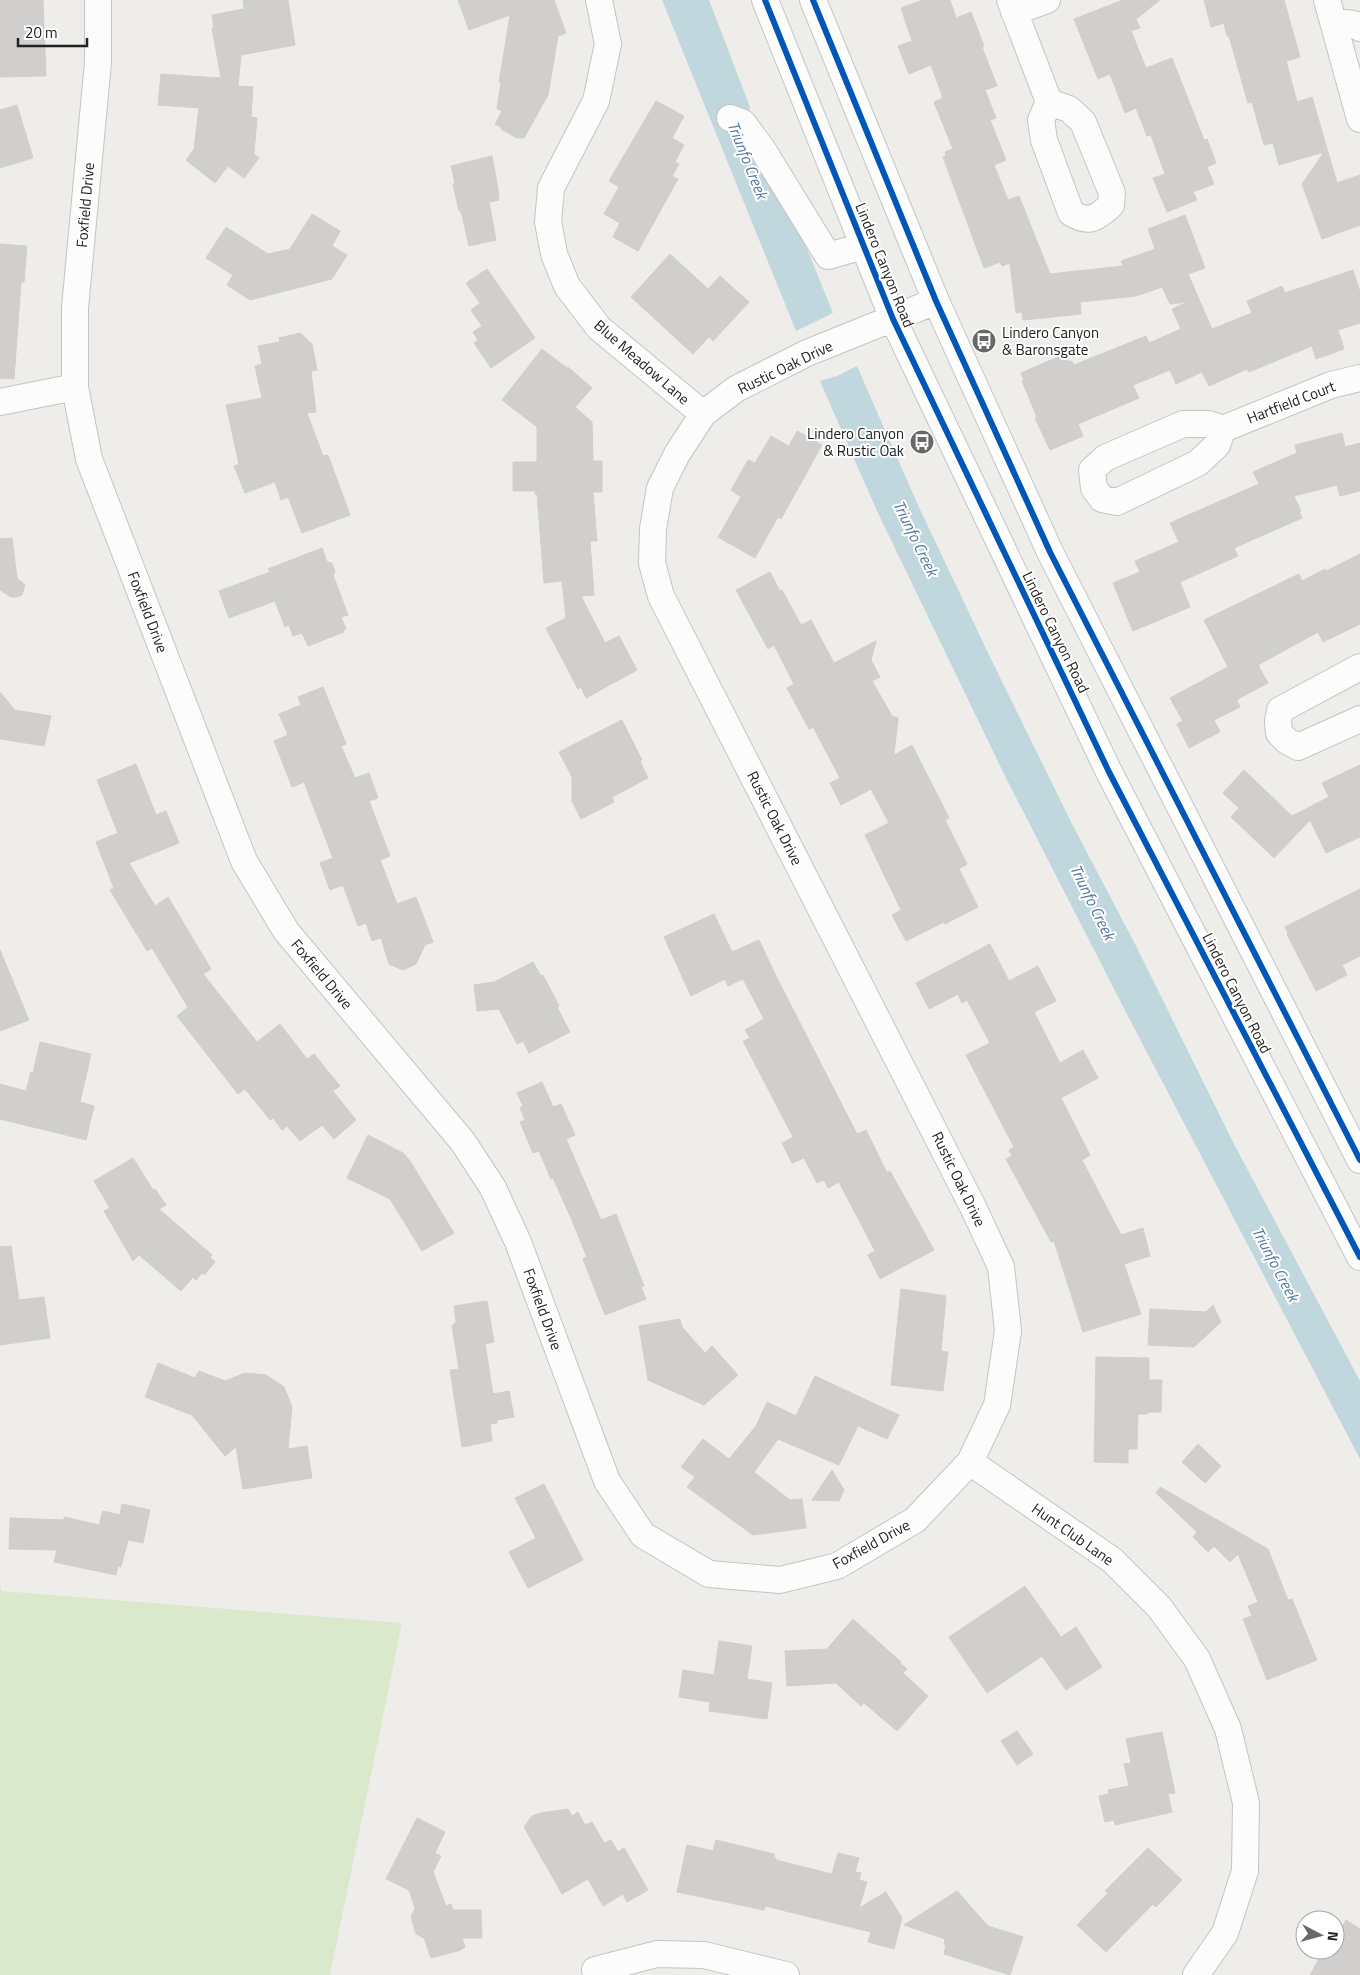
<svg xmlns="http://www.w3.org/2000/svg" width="1360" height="1975" font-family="'Titillium Web',sans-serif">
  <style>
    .grass { fill: #dae9cc }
    .water { fill: #c0d7de }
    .building { fill: #d1cfcd; stroke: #d1cfcc }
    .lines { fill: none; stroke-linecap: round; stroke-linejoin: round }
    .minor-casing { stroke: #c4c4c2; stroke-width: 28 }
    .minor { stroke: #fcfcfc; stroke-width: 26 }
    .cycleway-casing { stroke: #fff; stroke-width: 9 }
    .cycleway { stroke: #0057b8; stroke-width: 6 }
    .labels { text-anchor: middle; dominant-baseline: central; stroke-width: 4; stroke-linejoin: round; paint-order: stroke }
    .street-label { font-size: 15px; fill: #212121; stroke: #fff }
    .poi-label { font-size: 15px; fill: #212121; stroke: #fff; text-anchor: start }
    .water-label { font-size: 16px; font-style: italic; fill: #5276a0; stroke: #fff }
  </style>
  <rect width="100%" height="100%" fill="#eeedea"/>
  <path class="grass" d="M0,1584l2,7 400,32 -72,352h-330z"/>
  <path class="water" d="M662,0h47l41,107 -2,13 53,114 32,79 -37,18z
    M857,366l60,137 72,152 83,169 63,120 99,200 126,237v78l-229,-437 -126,-246 -128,-265 -57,-130 17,-5z"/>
  <path class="building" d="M0,0h43l3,76 -46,1z
    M243,0h45l7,45 -54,10 -3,31 15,1 -2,30 6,1 -3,36 5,4 -15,20 -16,-12 -13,17 -29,-23 8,-11 5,-41 -41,-3 3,-31 60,4 -9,-50h2l-2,-13 32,-6z
    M458,0h96l12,33 -8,3 -10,59 -24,43h-7l-16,-9 1,-1 -7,-4 7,-13 -5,-2 4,-27h-2l11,-67 -41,15z
    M923,0h27l6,18 15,-6 13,34 -2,1 15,39 -12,4 11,28 -6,2 16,40 -12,5 14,35 11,-4 31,78 73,-8 -2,-5 34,-12 -7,-20 37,-14 20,53 -17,6 24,55 40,-16 -5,-12 35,-15 3,7 68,-23 7,22v31l-22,7 6,19 -28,10 -4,-13 -63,26 -2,-3 -38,17 -7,-14 -26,12 -6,-14 -37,15 6,13 -61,26 5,12 -33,14 -15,-32 2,-1 -15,-36h2l-3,-8 44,-19 4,8 3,-1 2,4 72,-29 3,7 32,-14 -9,-20 16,-7 -18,2 -8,-17 -26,9 -56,6 1,12 -58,6 -1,-8 -6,1 -6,-50 -8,3 -2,-4 -16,6 -41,-111 3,-1 -1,-4 8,-3 -19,-47 9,-4 -12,-33 -22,9 -11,-28 14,-5 -11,-33z
    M1123,0h37l-24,19 4,9 -9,3 15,37 26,-10 32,82 3,-1 9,24 -9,4 7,17 -21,8 4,8 -30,12 -14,-34 12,-4 -14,-39 -4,1 -11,-28 -11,5 -15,-39 -12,5 -24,-60z
    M1204,0h80l16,57 -14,4 11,41 15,-5 25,86 23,-8v50l-38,14 -20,-55 22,-32 -45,13 -6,-22 -9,2 -12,-43 -4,1 -19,-67h-2l-3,-13 -13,4z
    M656,101l28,15 -12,22 12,7 -9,17 4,2 -7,12 6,3 -40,72 -25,-14 7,-14 -16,-9 15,-27 -10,-6z
    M17,105l16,53 -33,10v-58z
    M492,156l7,39h-1l1,5 -10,2 7,38 -27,6 -8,-35h-2l-6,-27 2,-1 -4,-17z
    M312,214l28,17 -8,15 15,9 -15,24 -82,21 -23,-15 6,-10 -27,-17 20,-31 42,27 22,-5z
    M0,244l27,2 -3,36h-3l-7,97 -14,-1z
    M670,254l38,35 12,-13 29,26 -36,39 -4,-4 -16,17 -62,-57z
    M487,269l48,69 -44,30 -17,-25 4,-3 -5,-8 9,-6 -11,-16 9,-7 -14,-20z
    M300,333l12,11 5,26 -6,1 5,41 -9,1 16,43 5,-1 22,60 -48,18 -14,-36 -7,3 -6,-18 -30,11 -11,-27 5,-2 -13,-59 36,-7 -7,-32 7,-2 -4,-18 22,-4 -1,-4z
    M542,349l25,19 1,-1 24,21 -17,19 17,15 1,39h9v31h-9l4,49h-7l4,54 -13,1 24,47 14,-7 18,34 -51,28 -5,-11 -3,2 -32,-61 20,-10 -4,-37 -18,2 -7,-89h-2v-3h-22v-29h24v-35l-35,-27z
    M797,431l25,14 -41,74 -3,-2 -23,41 -37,-21 23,-40 -10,-7 17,-30 7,3 16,-27 18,10z
    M1342,433l3,14 15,-4v48l-20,5 -3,-11 -43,11 7,15h-2l3,7 -68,30 4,8 -58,26 10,25 -57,24 -20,-48 27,-11 -5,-11 44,-19 -9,-19 89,-39 -6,-12 44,-19 -2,-8z
    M12,538l5,40 8,7 -3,10 -6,2h-5l-11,-7v-51z
    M322,548l5,14 5,1 3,9 -2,3 15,40 -7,2 5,12 -3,1 1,2 -36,14 -6,-13 -9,3 -4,-11 -4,2 -10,-26 -46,17 -10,-27 51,-19 -2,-3z
    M1360,554v70l-37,18 -5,-10 -60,33 10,18 -30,16 -1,2 3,6 -26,13 6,12 -31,16 -12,-24 6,-3 -13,-23 58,-31 -24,-47 95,-46 3,7 23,-12 1,2z
    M770,572l10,19 2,-1 19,35 10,-5 23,43 42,-22 -5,19 9,17 -8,4 20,35 6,2 -4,37 18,-10 37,73 -4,2 22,44 -8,5 19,38 -33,17 -1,-2 -38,19 -14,-26 9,-5 -36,-75 24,-12 -18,-34 -30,16 -11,-22 10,-5 -27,-51 -4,2 -22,-41 7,-4 -20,-39 -6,4 -32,-59z
    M323,687l23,57 -5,2 14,32 14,-5 9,25 -9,3 21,55 -10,4 17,44 19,-7 17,45 -8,3 -9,19 -13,6 -14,-6 -8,-26 -9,3 -6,-18 -8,3 -15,-41 -13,5 -10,-27 13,-5 -29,-76 -12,5 -18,-46 14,-6 -9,-21 22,-9 -3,-8z
    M0,692l15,18 36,6 -7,30 -44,-7z
    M622,720l20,40 -2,1 8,17 -36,19 2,5 -33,17 -9,-18v-24l-13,-25z
    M136,764l20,51 10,-4 13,32 -50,20 26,43 13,-9 43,72 -8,5 54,68 23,-18 27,35 7,-5 26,32 -7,5 23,29 -22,19 -12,-14 -22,16 -13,-15 -5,4 -9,-12 -3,2 -25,-31 -7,5 -61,-78 11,-9 -36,-59 -5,3 -37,-61 4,-2 -18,-46 22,-9 -21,-53z
    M1360,765v72l-34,16 -16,-33 -36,38 -43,-41 8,-9 -16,-15 21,-23 48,46 37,-19 -7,-14z
    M1360,889v67l-18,9 5,10 -31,16 -29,-57 1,-1 -3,-6z
    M714,914l18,38 27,-12 19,40 79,154 9,-4 21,43 3,-2 44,79 -54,29 -12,-24 7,-4 -36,-69 -11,6 -4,-8 -7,3 -13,-25 -12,5 -10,-20 11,-6 -50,-96 7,-3 -5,-8 19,-11 -21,-40 -15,7 -3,-7 -34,17 -27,-59z
    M990,944l19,37 29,-15 18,35 -22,11 26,51 23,-13 15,28 -37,20 29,57 -8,5 39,75 22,-7 7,28 -26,8 17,50 -58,18 -29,-91 -3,1 -45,-83 6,-3 -3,-6 5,-3 -48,-92 24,-12 -23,-43 -5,3 -4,-9 -29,15 -13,-26z
    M0,950l29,70 -29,11z
    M533,962l8,14 2,-1 16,31 -2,1 13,25 -41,21 -6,-12 -6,3 -18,-35 -22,2 -3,-26 20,-3z
    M40,1042l51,12 -11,48 14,4 -8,34 -86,-21v-35l26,7 5,-19 2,1z
    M542,1082l11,25 8,-3 14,31 -9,4 35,81 15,-6 28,72 -3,1 5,12 -41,16 -22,-56 4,-2 -16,-39 -18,-40 -2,1 -12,-28 -6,2 -13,-31 5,-2 -5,-12 3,-2 -6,-13z
    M368,1135l35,18 7,8 44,72 -32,18 -32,-52 -43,-21z
    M133,1158l20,32 2,-1 11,16 -7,4 53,46 -2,2 5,5 -11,13 -2,-2 -6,7 -3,-3 -12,14 -42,-36 -6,6 -29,-50 6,-3 -16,-27z
    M11,1246l8,54 25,-3 6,41 -50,7v-98z
    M901,1289l45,7 -5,55 7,1 -5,39 -52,-6z
    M487,1301l7,41 -9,2 8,50 16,-3 5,26 -17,3v3l-7,1 2,17 -30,6 -12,-77 9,-1 -7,-43 4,-4 -2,-16z
    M1213,1305l8,17 -27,25 -46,-2 2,-36 56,3z
    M680,1319l2,8 23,26 7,-7 26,29 -34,30 -56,-25 -9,-54z
    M1096,1357l53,1v22h13l-1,32h-13v2h-10l-1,35h-9v14l-34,-1z
    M158,1363l37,15 4,-7 26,10 20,-8 21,2 18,12 8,20 -4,42 19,-3 5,32 -69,11 -7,-42 -11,9 -33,-41 -47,-18z
    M815,1376l84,39 -12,24 -29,-13 -19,39 -61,-26 -24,33 36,28 12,-1 4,29 -53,7 -66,-48 8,-10 -14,-10 22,-28 26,20 27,-33 11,-24 29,14z
    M1198,1444l23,22 -16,17 -23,-21z
    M832,1470l12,20 -5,11 -27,-1z
    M544,1484l39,76 -55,28 -19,-36 27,-14 -21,-40z
    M1160,1487l108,62 20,51 4,-1 25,61 -50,20 -24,-61 9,-3 -4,-10 10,-4 -20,-48 -8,8 -16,-16 -6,6 -15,-15 4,-5 -41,-39z
    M122,1504l28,6 -7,33 -15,-3 -7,27 -3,-1 -2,9 -62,-13 3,-12 -48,-1 1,-31 54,2v-3l35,8 4,-14 17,4z
    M1025,1586l36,51 15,-10 26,40 -36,23 -24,-34 -55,37 -38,-56z
    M853,1619l48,43 -1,1 7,6 -4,4 25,23 -31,35 -33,-28 -3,3 -25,-23 -49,3 -2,-35 42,-2z
    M719,1641l33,5 -5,33 25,4 -5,36 -58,-8 1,-9 -31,-5 4,-27 31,5z
    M1017,1731l16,23 -16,11 -16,-24z
    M1162,1732l13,61 -7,1 4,18 -57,13 -1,-5 -9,2 -6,-26 10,-2 -1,-4 21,-4 -5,-22 7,-1 -5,-24z
    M568,1809l4,7 6,-4 7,13 7,-3 12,21 7,-3 7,12 6,-4 24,42 -21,12 -4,-8 -20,12 -15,-27 -26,15 -38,-67 8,-11 8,-3z
    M417,1818l28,14 -10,21 6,3 -8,16 13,34 5,-2 2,6h28l1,28h-20l3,9 -4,3 -30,8 -7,-20 -8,-4 -5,-17 4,-9 -6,-18 -23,-11z
    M716,1840l58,14v4h2v2l56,14 6,-21 21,5 -4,14 6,1 -2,7 8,2 -8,26 27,-16 16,26 -8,31 -26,-7 3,-10 -106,-26 -1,4 -87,-18 10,-47 26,6z
    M1148,1848l34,32 -26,27 -3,-3 -47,48 -29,-27 31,-32 -3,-2z
    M957,1891l31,35 35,11 -13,38 -66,-21 2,-9 -2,-1 1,-5 -41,-14z
    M1346,1920l14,9v46h-50l14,-25h11v-10z"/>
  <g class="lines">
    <defs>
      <path id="minor" d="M98,0v62l-23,246v79l14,72 155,402 42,70 177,211 30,46 25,54 89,239 36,54 66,39 71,6 57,-14 78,-46 55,-58 27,-57 11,-74 -7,-64 -28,-60 -312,-611 -9,-33 1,-34 7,-41 17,-34 26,-40 33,-25 71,-36 129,-52
        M599,0l9,44 -12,57 -45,87 -3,34 6,32 13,32 32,42 104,86
        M765,0l128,319 216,453 251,485
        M813,0l123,301 114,251 310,608
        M1010,0l39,102 -8,18 3,20 27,73c18,11 26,5 40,-8l1,-12 -29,-71 -14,-13 -20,-7
        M1327,0l33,119
        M1014,12l33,-12
        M1333,21l21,3 6,4
        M730,118l13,5 20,27 65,106 35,-10
        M0,402l75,-15
        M1223,429l-6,16 -19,18 -81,39 -15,-3 -8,-11 -2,-18 13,-12 78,-34h26l14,5 108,-44 29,-7
        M1360,667l-80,43 -2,11 1,12 8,8 11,6 62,-28
        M970,1462l142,98 47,47 38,52 31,70 18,74 -1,68 -20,62 -29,42
        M595,1970l62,-16 47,1 82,20"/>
    </defs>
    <use href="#minor" class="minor-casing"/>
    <use href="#minor" class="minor"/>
    <defs>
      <path id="cycleway" d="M765,0l128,319 216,453 251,485
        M813,0l123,301 114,251 310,608"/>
    </defs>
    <use href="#cycleway" class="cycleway-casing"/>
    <use href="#cycleway" class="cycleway"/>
  </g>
  <defs>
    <symbol id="bus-disc" viewBox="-11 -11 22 22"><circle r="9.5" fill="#696867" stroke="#fff"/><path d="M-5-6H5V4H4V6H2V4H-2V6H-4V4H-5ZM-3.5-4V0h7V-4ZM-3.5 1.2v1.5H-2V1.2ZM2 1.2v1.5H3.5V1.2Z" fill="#fff"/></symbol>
  </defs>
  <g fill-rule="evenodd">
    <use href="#bus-disc" x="970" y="327" width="28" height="28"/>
    <use href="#bus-disc" x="908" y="428" width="28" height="28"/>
  </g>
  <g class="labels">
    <g class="street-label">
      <text transform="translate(85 205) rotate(-85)">Foxfield Drive</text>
      <text transform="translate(885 265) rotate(68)">Lindero Canyon Road</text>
      <text transform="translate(642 362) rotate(41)">Blue Meadow Lane</text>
      <text transform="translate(785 367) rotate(-26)">Rustic Oak Drive</text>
      <text transform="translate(1291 402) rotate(-21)">Hartfield Court</text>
      <text transform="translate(148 612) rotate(69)">Foxfield Drive</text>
      <text transform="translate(1056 632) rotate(64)">Lindero Canyon Road</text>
      <text transform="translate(775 818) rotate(63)">Rustic Oak Drive</text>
      <text transform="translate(322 974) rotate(50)">Foxfield Drive</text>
      <text transform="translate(1237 993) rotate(63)">Lindero Canyon Road</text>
      <text transform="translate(959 1179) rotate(64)">Rustic Oak Drive</text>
      <text transform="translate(543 1309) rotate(70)">Foxfield Drive</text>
      <text transform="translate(1073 1534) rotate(35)">Hunt Club Lane</text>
      <text transform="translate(871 1544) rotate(-29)">Foxfield Drive</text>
    </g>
    <g class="poi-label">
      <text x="1002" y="332">Lindero Canyon<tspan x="1002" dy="17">&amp; Baronsgate</tspan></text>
      <text x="904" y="433" text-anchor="end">Lindero Canyon<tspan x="904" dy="17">&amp; Rustic Oak</tspan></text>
    </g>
    <g class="water-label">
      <text transform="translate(748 160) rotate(68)">Triunfo Creek</text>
      <text transform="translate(916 538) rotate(64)">Triunfo Creek</text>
      <text transform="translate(1093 902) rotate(64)">Triunfo Creek</text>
      <text transform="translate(1276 1264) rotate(62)">Triunfo Creek</text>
    </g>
  </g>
  <g transform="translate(1320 1935) rotate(96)"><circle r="24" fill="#ffffff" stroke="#a6a6a6"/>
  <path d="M0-4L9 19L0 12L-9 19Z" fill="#696867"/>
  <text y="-8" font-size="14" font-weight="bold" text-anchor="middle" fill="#212121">N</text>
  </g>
  <path d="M18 38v8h69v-8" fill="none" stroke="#212121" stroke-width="2.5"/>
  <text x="25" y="38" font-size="15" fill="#212121" stroke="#ffffff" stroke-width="4" paint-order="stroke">20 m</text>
</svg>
